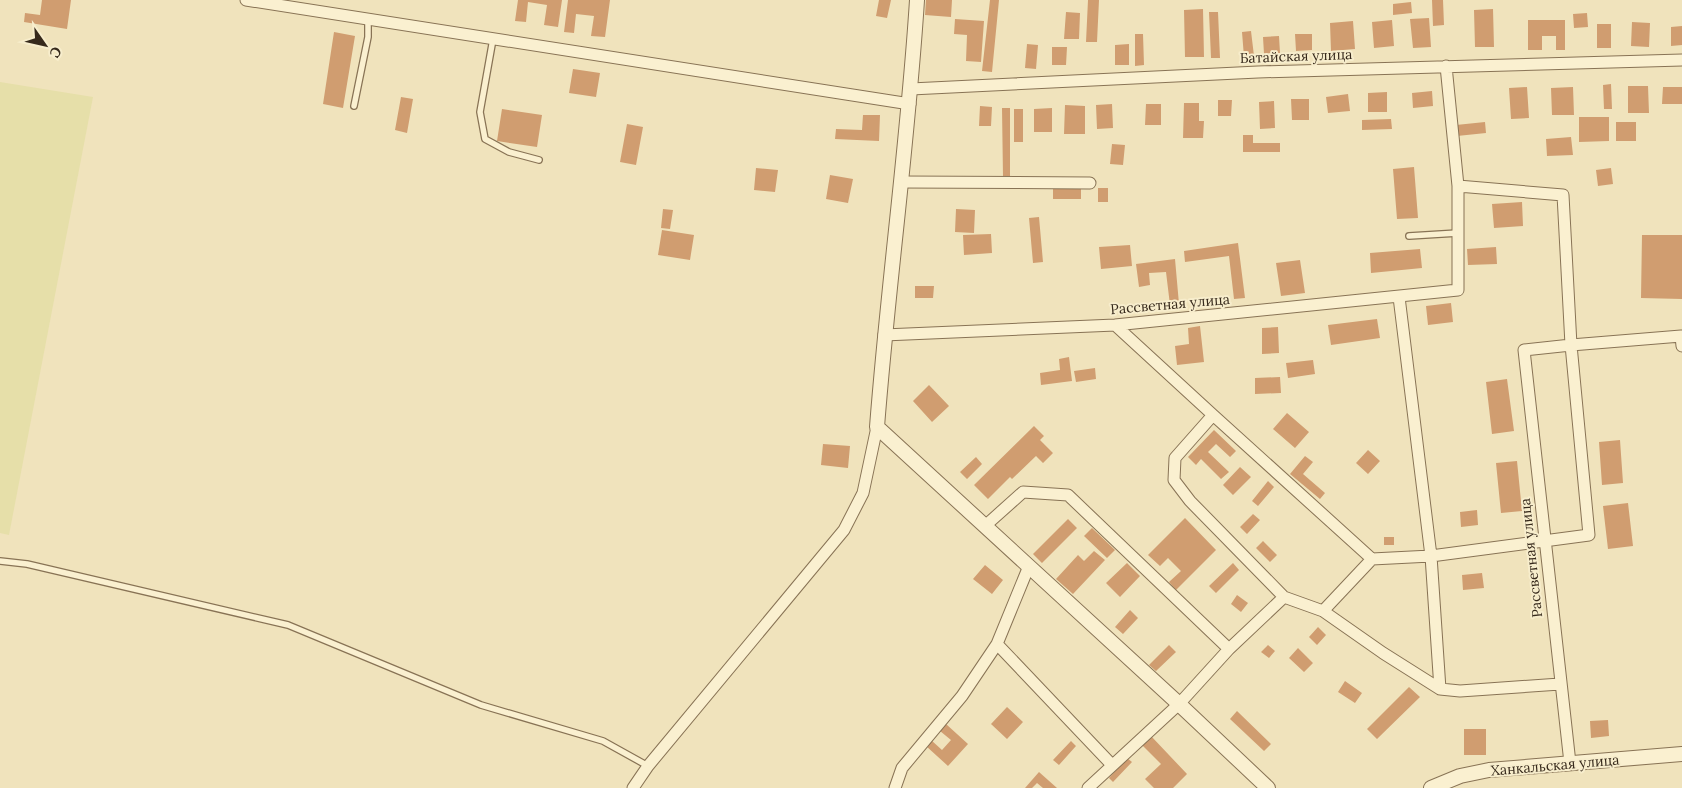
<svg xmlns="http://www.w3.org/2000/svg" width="1682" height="788" font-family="Lora,serif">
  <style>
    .farmland { fill: #e6dfa9 }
    .building { fill: #d09d70 }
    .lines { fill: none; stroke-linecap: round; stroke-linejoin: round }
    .service-casing { stroke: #887355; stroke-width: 8 }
    .minor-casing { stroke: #887355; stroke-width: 13 }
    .tertiary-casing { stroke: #887355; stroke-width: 16 }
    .service { stroke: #faf0d0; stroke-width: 5.5 }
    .minor { stroke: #faf0d0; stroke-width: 11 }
    .tertiary { stroke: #faf0d0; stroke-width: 14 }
    .labels { text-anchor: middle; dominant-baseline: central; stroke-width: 4; stroke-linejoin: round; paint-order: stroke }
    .street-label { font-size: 14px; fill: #36291b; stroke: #f7edcc }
  </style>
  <rect width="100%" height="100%" fill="#f0e3bc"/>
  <path class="farmland" d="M0,82l93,15 -84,438 -9,-2z"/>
  <path class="building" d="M42,0h29l-4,29 -43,-7 1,-9 15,2z
    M518,0h44l-4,27 -14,-2 3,-20 -19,-3 -2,20 -11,-1z
    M568,0h42l-5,37 -14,-1 3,-20 -18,-2 -2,19 -10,-1z
    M879,0h12l-4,18 -11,-2z
    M926,0h26l-1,17 -26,-2z
    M990,0h9l-7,72 -10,-1z
    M1088,0h11l-2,42h-11z
    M1432,0h11l1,25 -11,1z
    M1411,2l1,11 -19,2v-11z
    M1203,9l1,48h-19l-1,-47z
    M1493,9l1,38h-19l-1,-37z
    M1066,12l14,1 -1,26h-15z
    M1209,12h9l2,46h-9z
    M1587,13l1,14 -14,1 -1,-14z
    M1429,18l2,29 -18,1 -3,-29z
    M955,19l29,2 -3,41 -15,-1 1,-26 -13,-1z
    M1392,20l2,26 -20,2 -2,-26z
    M1528,20h37v30h-9v-14h-14v14h-14z
    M1353,21l2,28 -24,2 -1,-28z
    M1632,22l18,1 -1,24 -18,-1z
    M1597,24h14v24h-14z
    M1682,26v19l-11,1v-19z
    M1251,31l3,25 -10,1 -2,-25z
    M334,32l21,4 -12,72 -20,-4z
    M1135,34h8l1,31 -9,1z
    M1295,34h17v16l-16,1z
    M1279,36l1,17 -16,1 -1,-17z
    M1027,44l11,1 -2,24 -11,-1z
    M1129,44v21h-14v-20z
    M1052,47h15l-1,18h-14z
    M573,69l27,4 -4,24 -27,-4z
    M1611,84l1,25h-8l-1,-24z
    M1628,86h20l1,27h-21z
    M1527,87l2,31 -18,1 -2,-31z
    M1573,87l1,28h-22l-1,-27z
    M1663,87h19v17h-20z
    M1432,91l1,15 -20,2 -1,-15z
    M1387,92v20h-19v-19z
    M1348,94l2,17 -22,2 -2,-16z
    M401,97l12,2 -6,34 -12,-3z
    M1291,99h18v21h-17z
    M1218,100h14l-1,16h-13z
    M1274,101l1,27 -15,1 -1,-27z
    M1184,103h15v18h5l-1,17h-20z
    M1112,104l1,24 -16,1 -1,-24z
    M1146,104h15v21h-16z
    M1065,105l20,1v28h-21z
    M980,106l12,1 -1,19h-12z
    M1002,108h8v68l-7,1z
    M1052,108v24h-18v-23z
    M502,109l40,6 -5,32 -40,-6z
    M1014,109h9v33h-9z
    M863,115h17l-1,26 -44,-2 1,-10 26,1z
    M1579,117h30v24l-30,1z
    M1391,119l1,10 -30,1v-10z
    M1485,122l1,11 -29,3 -1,-11z
    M1616,122h20v19h-20z
    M627,124l16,3 -7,38 -16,-3z
    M1243,135h10v8h27v9h-37z
    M1571,137l2,18 -26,1 -1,-17z
    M1112,144l13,1 -2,20 -13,-1z
    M1414,167l4,51 -21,1 -4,-50z
    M756,168l22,2 -3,22 -21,-2z
    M1611,168l2,16 -15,2 -2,-16z
    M830,175l23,4 -5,24 -22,-4z
    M1053,188h28v11h-28z
    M1098,188h10v14h-10z
    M1522,202l1,24 -29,2 -2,-24z
    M663,209l10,1 -3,19 -9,-1z
    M956,209l19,1 -1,23 -19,-1z
    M1039,217l4,45 -10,1 -4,-45z
    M662,230l32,5 -4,25 -32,-5z
    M991,234l1,19 -28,2 -1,-20z
    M1642,235h40v64l-41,-1z
    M1238,243l7,55 -11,1 -5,-43 -44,6 -1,-11z
    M1130,245l2,21 -31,3 -2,-22z
    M1496,247l1,17 -29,1 -1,-16z
    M1420,249l2,19 -51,5 -1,-20z
    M1175,259l4,45 -9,1 -4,-33 -17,1 1,12 -11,2 -3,-23z
    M1300,260l5,33 -24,3 -5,-33z
    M915,286h19l-1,12h-18z
    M1451,303l2,19 -25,3 -2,-19z
    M1377,319l3,19 -49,7 -3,-20z
    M1200,326l4,36 -27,3 -2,-19 14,-2 -1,-16z
    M1278,327l1,26 -17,1v-26z
    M1069,357l3,24 -31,4 -1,-12 20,-3 -1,-11z
    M1313,360l2,14 -27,4 -2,-15z
    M1095,368l1,11 -20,3 -2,-11z
    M1280,377l1,16 -26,1v-16z
    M1507,379l7,52 -22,3 -6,-52z
    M929,385l20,21 -17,16 -19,-21z
    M1287,413l22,19 -14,16 -22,-19z
    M1034,426l10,10 -4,4 13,13 -10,10 -7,-7 -24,23 -2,-2 -22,22 -14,-14z
    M1214,430l22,21 -6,6 -14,-13 -8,8 21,20 -8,7 -20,-20 -5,6 -8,-8z
    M1620,440l3,43 -21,2 -3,-43z
    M823,444l27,2 -2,22 -27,-3z
    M1368,450l12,11 -12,13 -12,-11z
    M1305,456l8,6 -10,12 22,19 -5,6 -30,-25z
    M976,457l6,7 -15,15 -7,-7z
    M1517,461l5,50 -21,2 -5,-50z
    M1240,467l11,10 -18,18 -10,-10z
    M1268,481l6,6 -16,19 -6,-5z
    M1628,503l5,43 -25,3 -5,-43z
    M1477,510l1,15 -17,2 -1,-15z
    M1253,514l7,6 -13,14 -7,-7z
    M1185,518l31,32 -40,40 -7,-8 12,-11 -13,-13 -8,8 -12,-11z
    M1068,519l9,9 -35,35 -9,-9z
    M1092,528l23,22 -8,8 -23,-22z
    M1384,537h10v8h-10z
    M1263,541l14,14 -7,7 -14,-14z
    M1094,551l11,9 -32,34 -17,-15 22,-24 6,6z
    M1127,563l13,13 -20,21 -14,-14z
    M1233,563l6,7 -23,23 -7,-7z
    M985,565l18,15 -11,14 -19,-15z
    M1482,573l2,15 -21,2 -1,-15z
    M1237,595l11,8 -7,9 -10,-8z
    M1130,610l8,8 -15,16 -8,-7z
    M1318,627l8,8 -9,10 -8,-8z
    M1169,645l7,7 -20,19 -7,-6z
    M1268,645l7,6 -6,7 -8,-6z
    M1298,648l15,15 -9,9 -15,-14z
    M1345,681l17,12 -7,10 -17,-11z
    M1409,687l11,10 -43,42 -10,-10z
    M1007,707l16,15 -16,17 -16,-15z
    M1237,711l34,33 -7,7 -34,-32z
    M1608,720l1,16 -18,2 -1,-17z
    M946,724l22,20 -20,22 -22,-20 5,-6 11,10 9,-10 -11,-9z
    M1464,729h22v26h-22z
    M1151,736l36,38 -14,14h-19l-9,-9 16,-15 -19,-19z
    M1071,741l5,5 -17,19 -6,-5z
    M1127,758l5,4 -19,20 -4,-4z
    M1039,772l18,16h-14l-6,-5 -5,5h-7z"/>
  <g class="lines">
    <defs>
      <path id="service" d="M493,39l-13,73 5,27 24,13 30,8
        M354,106l14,-69v-17
        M1409,236l49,-3
        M0,561l27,3 261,61 193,80 122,36 45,25"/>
      <path id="minor" d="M246,0l664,104
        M911,89l347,-17 424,-12
        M901,182l189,1
        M1399,297l32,259 9,133
        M1115,325l98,90 159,144
        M884,335l231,-10 343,-35v-104l-12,-120
        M1213,415l-38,43 -1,22 16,21 94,96 39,14 60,42 57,36 20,2 100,-7
        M985,526l38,-34 45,3 161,154
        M1323,611l49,-52 59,-3 158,-21 -18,-190 -8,-150 -105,-9
        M997,644l115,121
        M1570,763l-46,-413 47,-5 110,-9 1,10
        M633,788l15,-22 196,-236 19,-37 14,-66
        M895,788l7,-20 60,-72 35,-52 32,-78
        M1088,788l91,-84 50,-55 55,-52"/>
      <path id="tertiary" d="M917,0c-9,143 -29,284 -40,427l302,277 89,84
        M1431,788l29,-12 29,-6 193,-16"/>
    </defs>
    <use href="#service" class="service-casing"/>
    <use href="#minor" class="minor-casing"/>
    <use href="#tertiary" class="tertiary-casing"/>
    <use href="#service" class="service"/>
    <use href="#minor" class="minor"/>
    <use href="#tertiary" class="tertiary"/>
  </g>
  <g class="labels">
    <g class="street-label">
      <text transform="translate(1296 56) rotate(-2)">Батайская улица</text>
      <text transform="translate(1170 304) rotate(-5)">Рассветная улица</text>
      <text transform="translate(1531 558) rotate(-96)">Рассветная улица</text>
      <text transform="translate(1555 765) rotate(-5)">Ханкальская улица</text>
    </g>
  </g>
  <g transform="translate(45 45) rotate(124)" stroke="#f7edcc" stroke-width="4" paint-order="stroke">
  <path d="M0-4L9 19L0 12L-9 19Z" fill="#36291b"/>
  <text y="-8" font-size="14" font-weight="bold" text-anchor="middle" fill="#36291b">С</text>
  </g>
</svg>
